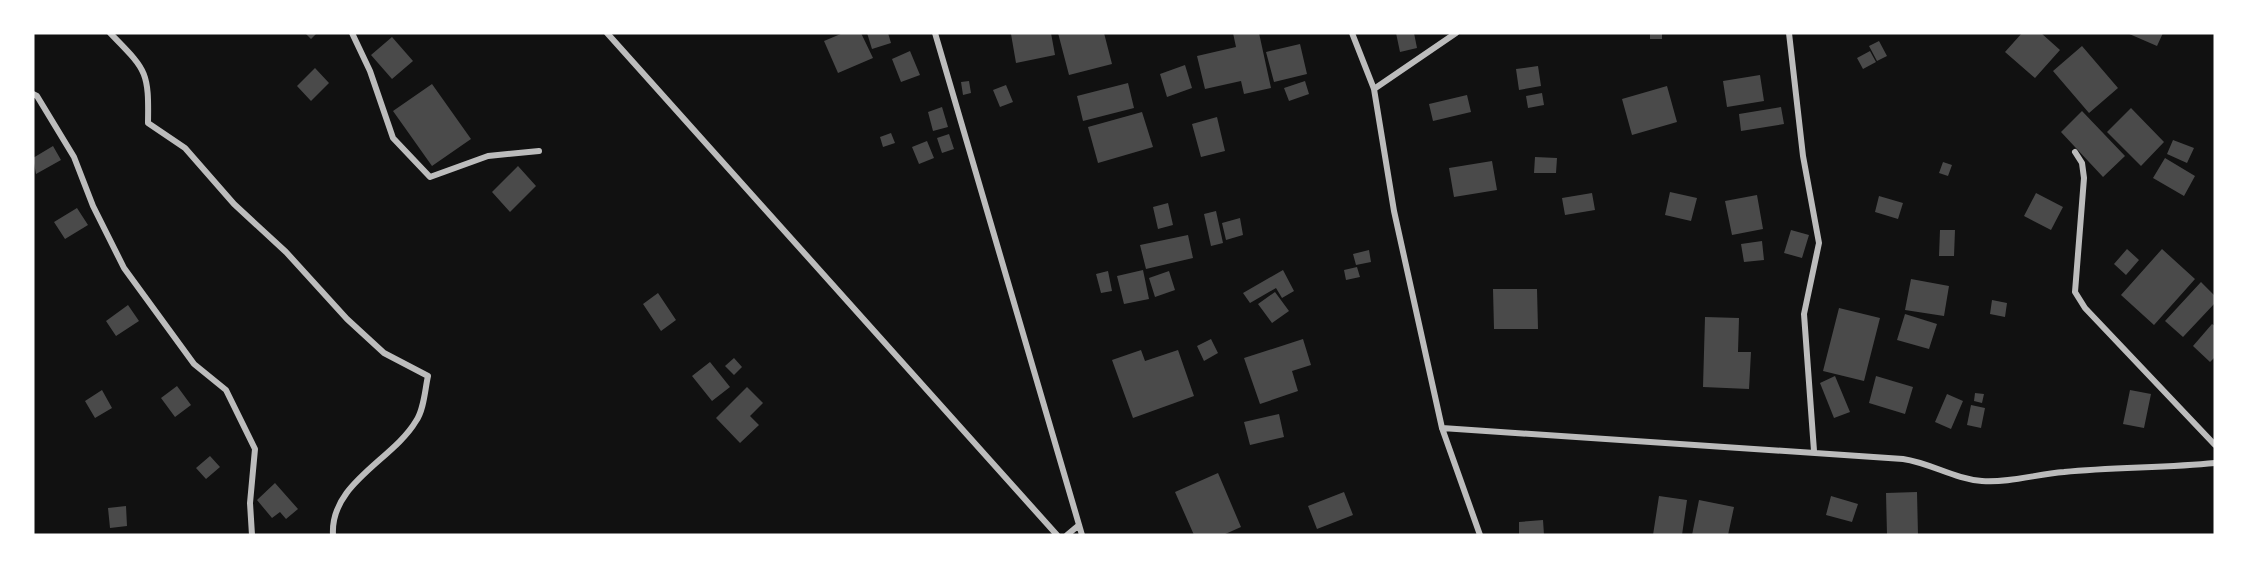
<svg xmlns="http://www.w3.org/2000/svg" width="2248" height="568" font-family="Manrope,sans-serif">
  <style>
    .building { fill: #4a4a4a }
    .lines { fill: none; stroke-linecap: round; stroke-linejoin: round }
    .minor { stroke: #bcbcbc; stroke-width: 6 }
  </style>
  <rect width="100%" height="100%" fill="#111"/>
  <path class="building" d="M305,33h12l-6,6z
    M843,33h18l12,25 -35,15 -14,-32z
    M867,33h21l3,10 -19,6z
    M1019,33h32l4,22 -39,8 -5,-29z
    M1058,33h46l8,31 -43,11z
    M1233,33h26l12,55 -27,6 -3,-13 -36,8 -8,-33 39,-9z
    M1396,33h18l3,15 -17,4z
    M1650,33h12v6h-12z
    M2022,33h19l19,17 -25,28 -30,-26z
    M2127,33h36l-6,13z
    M392,37l21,24 -21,18 -21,-24z
    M1879,41l8,15 -10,5 -8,-15z
    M1300,44l7,30 -33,8 -8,-30z
    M2082,46l36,42 -29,25 -36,-42z
    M910,51l10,24 -19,7 -9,-23z
    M1870,51l6,11 -13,7 -6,-11z
    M1185,65l7,23 -25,9 -7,-23z
    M1538,66l3,20 -22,4 -3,-21z
    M315,68l14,15 -18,18 -14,-15z
    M1760,75l4,26 -37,6 -4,-26z
    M969,81l2,12 -8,2 -2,-13z
    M1305,81l4,13 -20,7 -5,-13z
    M1128,83l6,25 -51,13 -6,-25z
    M432,84l39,55 -39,27 -39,-55z
    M1006,85l7,17 -13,5 -7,-17z
    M1667,86l10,36 -45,13 -10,-36z
    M1542,93l2,12 -16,3 -2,-12z
    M1467,95l4,17 -38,9 -4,-17z
    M942,107l6,20 -15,4 -5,-19z
    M1781,107l3,17 -43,7 -2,-17z
    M2131,108l33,34 -23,24 -34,-34z
    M2082,111l43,45 -22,21 -42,-45z
    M1142,112l11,35 -55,16 -10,-36z
    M1217,117l8,34 -24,6 -9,-33z
    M891,133l4,10 -12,4 -3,-10z
    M949,134l5,15 -12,4 -5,-15z
    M2173,140l21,8 -7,15 -20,-9z
    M927,141l7,17 -15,6 -7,-17z
    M53,146l8,14 -25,14 -3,-16z
    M1535,157l22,1 -1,15h-22z
    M2165,158l30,18 -11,20 -31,-18z
    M1492,161l5,29 -43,7 -5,-29z
    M1943,162l9,3 -4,11 -9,-3z
    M518,166l18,20 -26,26 -18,-20z
    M1670,192l27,6 -6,23 -26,-6z
    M1592,193l3,17 -30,5 -3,-17z
    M2036,193l27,14 -12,23 -27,-14z
    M1757,195l6,34 -31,6 -7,-34z
    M1879,196l24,7 -5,16 -23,-7z
    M1168,203l5,22 -15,4 -5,-22z
    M77,208l11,17 -23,14 -11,-17z
    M1216,211l7,32 -12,3 -7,-32z
    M1240,218l3,17 -17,5 -4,-17z
    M1791,230l18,5 -7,23 -18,-5z
    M1940,230h15l-1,26h-15z
    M1188,235l5,23 -47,11 -6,-24z
    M1762,241l2,19 -20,2 -3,-18z
    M2127,249l12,11 -13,15 -12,-11z
    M2162,249l33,30 -41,46 -33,-30z
    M1369,250l2,12 -15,3 -3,-11z
    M1357,267l3,10 -14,3 -2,-10z
    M1143,270l6,29 -25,5 -7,-28z
    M1283,270l11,21 -12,7 -6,-10 -26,15 -7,-10z
    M1108,271l4,20 -11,2 -5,-19z
    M1169,271l6,19 -20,7 -6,-19z
    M1911,279l38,7 -5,30 -39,-6z
    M2201,282l14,14v7l-32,34 -18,-16z
    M1493,289h44l1,40h-44z
    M1275,292l14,19 -17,12 -14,-19z
    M658,293l18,27 -15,11 -18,-27z
    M1992,300l15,3 -2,14 -15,-3z
    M128,305l11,16 -23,15 -10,-15z
    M1839,308l41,10 -16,63 -41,-10z
    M1905,314l32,10 -8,25 -32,-9z
    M1705,317l34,1 -1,34h13l-2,37 -46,-2z
    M2212,324l3,2v31l-5,5 -17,-16z
    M1211,339l7,14 -14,8 -7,-15z
    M1303,339l8,26 -19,6 6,20 -38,13 -16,-46z
    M1141,350l4,11 33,-11 16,46 -61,22 -21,-58z
    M734,358l8,9 -8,8 -9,-9z
    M710,362l20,25 -18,14 -20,-25z
    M1835,376l15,36 -16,6 -14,-35z
    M1876,376l37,11 -8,27 -36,-11z
    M177,386l14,19 -16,12 -14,-19z
    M747,387l16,16 -13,13 9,9 -19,18 -24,-25z
    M102,390l10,18 -17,10 -10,-17z
    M2130,390l21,4 -7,34 -21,-4z
    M1975,393l9,1 -2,9 -8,-2z
    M1947,394l16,7 -12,28 -16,-7z
    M1971,405l14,3 -4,20 -14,-3z
    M1279,414l5,23 -34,8 -6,-23z
    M210,456l10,11 -14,12 -10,-11z
    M1218,473l23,54 -18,8h-29l-19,-43z
    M275,483l23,26 -12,10 -6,-7 -8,6 -15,-18z
    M1344,492l9,23 -36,14 -9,-23z
    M1917,492l1,43h-31l-1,-42z
    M1659,496l28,4 -5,35h-29z
    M1831,496l27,8 -6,18 -26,-7z
    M1699,500l35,7 -6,28h-36z
    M126,506l1,20 -17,2 -2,-20z
    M1543,520l1,15h-25v-13z"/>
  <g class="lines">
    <path class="minor" d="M110,33c36,37 39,37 38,90l37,25 49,56 52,48 61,67 37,34 44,23c-3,13 -4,34 -12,45 -23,39 -86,62 -83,114
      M352,33l18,38 23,67 37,39 58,-21 51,-5
      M607,33l450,502
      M935,33l147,502
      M1352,33l22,56 20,122 48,217 38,107
      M1789,33l14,123 16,87 -15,71 10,137
      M1374,89l82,-56
      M33,94l4,2 37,61 19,49 31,62 70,96 32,26 29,59 -5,54 2,32
      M2075,152l7,11 2,15 -9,114 10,16 130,137
      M1442,428l461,31c28,4 51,20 79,22 28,2 55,-7 82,-9 50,-5 101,-4 151,-9
      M1067,535l12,-10"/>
  </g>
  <rect width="2248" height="568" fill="none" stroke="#ffffff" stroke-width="69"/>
</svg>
